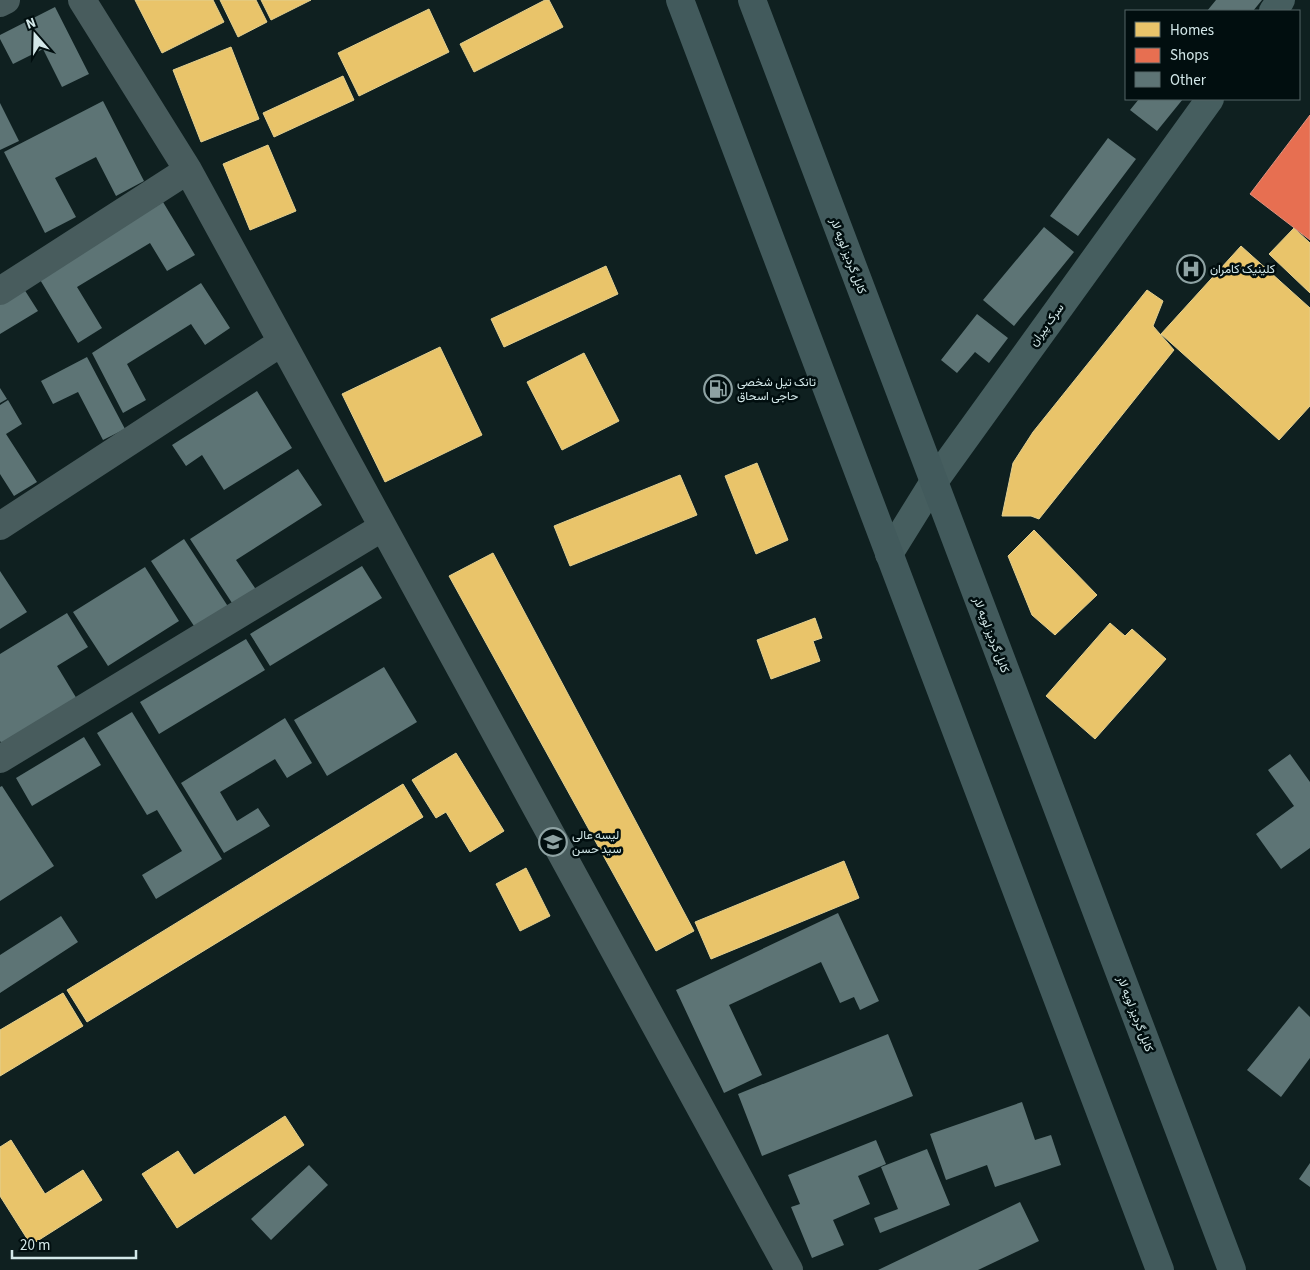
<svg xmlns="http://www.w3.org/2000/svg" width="1310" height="1270" font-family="'Source Sans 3',Vazirmatn,sans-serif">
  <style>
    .homes { fill: #e9c46a; stroke: #e2cf90 }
    .shops { fill: #e76f51; stroke: #e1937f }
    .building { fill: #5d7475 }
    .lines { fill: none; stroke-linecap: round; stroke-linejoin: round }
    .street { stroke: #485c5d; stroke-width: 28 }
    .secondary { stroke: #465e5f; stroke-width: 28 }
    .highway { stroke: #425a5c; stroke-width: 28 }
    .labels { text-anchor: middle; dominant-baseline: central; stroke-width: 5; stroke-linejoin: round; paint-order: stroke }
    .street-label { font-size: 12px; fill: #d3e8e9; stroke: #010e0f }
    .poi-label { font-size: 12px; fill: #d3e8e9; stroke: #010e0f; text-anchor: start }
  </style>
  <rect width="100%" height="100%" fill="#0f2020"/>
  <path class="homes" d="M135,0h78l11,22 -62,31z
    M220,0h36l11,22 -29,15z
    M261,0h50l-40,20z
    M545,0h4l14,27 -89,45 -14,-28z
    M429,9l20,43 -90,44 -21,-43z
    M231,47l28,72 -58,23 -28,-72z
    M343,76l11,24 -80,37 -11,-24z
    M268,145l28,66 -46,19 -27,-66z
    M1294,228l16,15v50l-41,-39z
    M1241,246l69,62v98l-31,34 -118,-106z
    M606,266l12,28 -114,53 -13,-28z
    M1147,290l16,11 -10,25 21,24 -135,169 -8,-3h-29l11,-53 20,-31z
    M440,347l42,88 -97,47 -43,-88z
    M584,353l35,68 -57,29 -35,-68z
    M757,463l31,77 -32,14 -31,-78z
    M680,475l17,40 -127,51 -16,-40z
    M1034,530l63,65 -42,40 -23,-20 -24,-59z
    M493,553l201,378 -38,20 -207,-375z
    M815,618l7,20 -9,3 7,20 -49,18 -14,-39z
    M1110,623l15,13 7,-7 34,30 -71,80 -49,-43z
    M456,753l48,78 -34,21 -24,-40 -10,6 -24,-38z
    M403,784l20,33 -336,205 -20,-32z
    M844,861l15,37 -148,61 -16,-37z
    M526,868l24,48 -30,15 -24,-47z
    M63,993l20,33 -83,50v-46z
    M285,1116l19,29 -127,83 -35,-54 36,-23 16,24z
    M11,1140l34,54 38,-24 19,30 -71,45 -31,-49v-49z"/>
  <path class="shops" d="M1310,115v125l-60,-46z"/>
  <path class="building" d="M1216,0h46l-9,11h-46z
    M55,7l34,67 -27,13 -19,-38 -30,15 -13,-25v-4z
    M1139,99h44l-26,32 -27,-21z
    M103,101l41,80 -28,15 -20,-39 -41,21 21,39 -31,16 -41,-81z
    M0,103l19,38 -19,9z
    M1108,138l28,21 -58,77 -28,-20z
    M163,202l32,53 -28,16 -17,-28 -73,44 25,41 -24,15 -39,-65z
    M1044,227l30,25 -60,74 -31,-26z
    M201,283l29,45 -25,17 -14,-21 -64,40 19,36 -23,13 -31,-60z
    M24,289l14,22 -38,23v-30z
    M977,314l31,24 -19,25 -14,-11 -18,21 -16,-13z
    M87,357l38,72 -22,11 -25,-48 -25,12 -12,-23z
    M0,388l7,11 -7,4z
    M257,391l35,57 -68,42 -22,-35 -16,11 -14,-21z
    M8,400l14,24 -16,10 31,48 -23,14 -14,-22v-69z
    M298,469l24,36 -86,55 21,31 -23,15 -44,-67z
    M184,539l45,69 -33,21 -45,-68z
    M362,566l20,32 -112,68 -20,-32z
    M145,567l34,54 -71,45 -35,-54z
    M0,571l27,41 -27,17z
    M67,613l21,34 -31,19 23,38 -74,46 -6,-9v-87z
    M246,639l19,31 -106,64 -19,-32z
    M384,667l33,55 -90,54 -33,-56z
    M132,712l90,147 -66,40 -14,-24 40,-24 -25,-41 -10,5 -50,-82z
    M285,718l27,45 -25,15 -12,-19 -55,33 17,29 21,-13 12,18 -46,27 -43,-70z
    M84,737l17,28 -69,41 -16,-28z
    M1290,754l20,28v66l-29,21 -25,-35 38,-28 -26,-36z
    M2,786l52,80 -54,35v-114z
    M838,913l41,88 -19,9 -6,-13 -14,6 -19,-41 -92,43 33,70 -38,18 -48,-103z
    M61,916l17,26 -78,51v-38z
    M1299,1006l11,11v41l-29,39 -34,-27z
    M888,1034l25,62 -151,60 -24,-62z
    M1022,1102l13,38 16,-5 10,30 -66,22 -8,-22 -41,15 -16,-46z
    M876,1140l10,24 -28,12 12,28 -37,16 11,25 -32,13 -21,-51 9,-3 -12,-29z
    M927,1149l23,56 -70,28 -6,-15 24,-9 -17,-42z
    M1310,1163v24l-11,-8z
    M309,1165l19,20 -57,55 -20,-21z
    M1020,1202l19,39 -61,29h-100z"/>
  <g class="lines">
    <path class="street" d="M82,0l106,170 601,1100
      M0,3l6,-3
      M0,291l188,-121
      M0,526l282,-184
      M0,759l383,-232"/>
    <path class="secondary" d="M1273,11l8,-11
      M889,554l44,-71 277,-384"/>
    <path class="highway" d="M680,0l480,1270
      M752,0l480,1270"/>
  </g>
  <defs>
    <symbol id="hospital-ring" viewBox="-11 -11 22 22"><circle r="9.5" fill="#010e0f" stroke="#8ea2a3" stroke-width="1.5"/><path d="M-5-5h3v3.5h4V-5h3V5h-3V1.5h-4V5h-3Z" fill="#8ea2a3"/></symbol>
    <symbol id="fuel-ring" viewBox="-11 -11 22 22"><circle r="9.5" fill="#010e0f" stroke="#8ea2a3" stroke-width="1.5"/><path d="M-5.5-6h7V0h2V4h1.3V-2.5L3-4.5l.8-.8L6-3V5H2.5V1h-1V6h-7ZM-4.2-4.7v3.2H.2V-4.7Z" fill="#8ea2a3"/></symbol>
    <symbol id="school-ring" viewBox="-11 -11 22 22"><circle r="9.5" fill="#010e0f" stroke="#8ea2a3" stroke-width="1.5"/><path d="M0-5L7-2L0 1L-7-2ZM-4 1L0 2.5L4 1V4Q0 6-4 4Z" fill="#8ea2a3"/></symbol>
  </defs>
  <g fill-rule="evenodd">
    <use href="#hospital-ring" x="1175" y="253" width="32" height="32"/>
    <use href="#fuel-ring" x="702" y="373" width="32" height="32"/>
    <use href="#school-ring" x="537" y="826" width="32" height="32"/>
  </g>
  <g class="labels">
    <g class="street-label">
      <text transform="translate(848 256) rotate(69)">کابل گردیز لویه لار</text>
      <text transform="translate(1047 325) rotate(-54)">سرک پیران</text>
      <text transform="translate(991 635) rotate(69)">کابل گردیز لویه لار</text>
      <text transform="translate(1135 1014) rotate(69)">کابل گردیز لویه لار</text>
    </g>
    <g class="poi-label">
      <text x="1210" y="269">کلینیک کامران</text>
      <text x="737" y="382">تانک تیل شخصی<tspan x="737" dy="14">حاجی اسحاق</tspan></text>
      <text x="572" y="835">لیسه عالی<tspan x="572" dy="14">سید حسن</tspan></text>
    </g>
  </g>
  <rect x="1125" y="10" width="175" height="90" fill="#010e0f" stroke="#556566"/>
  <rect x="1135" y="22" width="25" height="15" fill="#e9c46a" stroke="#556566"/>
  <text x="1170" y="35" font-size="15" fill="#d3e8e9">Homes</text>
  <rect x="1135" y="48" width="25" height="15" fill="#e76f51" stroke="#556566"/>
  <text x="1170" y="60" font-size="15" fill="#d3e8e9">Shops</text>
  <rect x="1135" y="72" width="25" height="15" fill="#5d7475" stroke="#556566"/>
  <text x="1170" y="85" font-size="15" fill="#d3e8e9">Other</text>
  <g transform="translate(35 35) rotate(340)" stroke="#010e0f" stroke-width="4" paint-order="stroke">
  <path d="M0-4L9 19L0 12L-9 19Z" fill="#d3e8e9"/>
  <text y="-8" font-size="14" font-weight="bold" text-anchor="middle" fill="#d3e8e9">N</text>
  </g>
  <path d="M12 1250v8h124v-8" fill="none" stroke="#d3e8e9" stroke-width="2.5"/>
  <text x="20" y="1250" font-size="15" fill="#d3e8e9" stroke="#010e0f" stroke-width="4" paint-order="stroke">20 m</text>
</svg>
